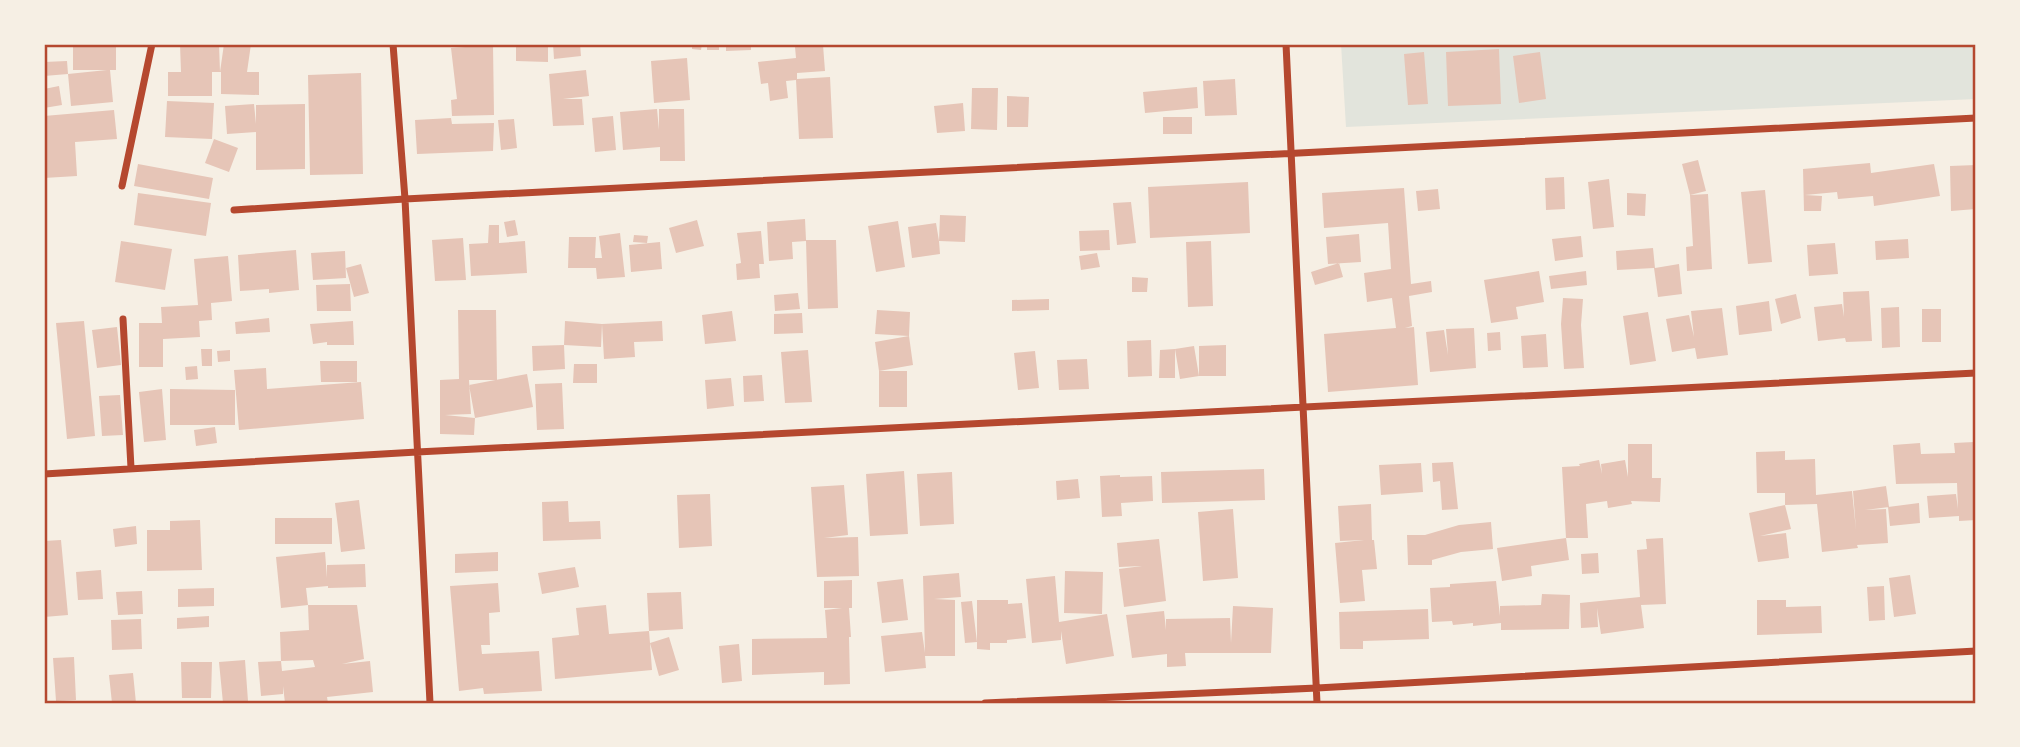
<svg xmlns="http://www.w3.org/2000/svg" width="2020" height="747" font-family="'Noto Sans',sans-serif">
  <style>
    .green { fill: #e2e4dc }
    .building { fill: #e6c5b7; fill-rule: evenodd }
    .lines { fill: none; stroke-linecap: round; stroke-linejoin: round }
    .minor { stroke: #b5482f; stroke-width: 7 }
    .neatline { fill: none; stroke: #b5482f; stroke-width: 2.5 }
  </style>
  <rect width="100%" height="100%" fill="#f6efe4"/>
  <path class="green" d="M1341,44h635v55l-630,28z"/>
  <path class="building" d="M73,44h43v26h-6l3,32 -42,4 -3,-32 39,-4h-34z
    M180,44h39l1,28 4,-28h27l-4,28h12v23l-38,-1v-22h-9v24h-44v-24h13z
    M516,44h32v18l-32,-1z
    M553,44h27l1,12 -27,3z
    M692,44h10l-1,6 -9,-1z
    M707,44h12v6h-12z
    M726,44h25v6l-25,1z
    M493,45l1,70 -42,1 -1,-16 6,-1 -6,-51z
    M823,45l2,26 -28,2v6l33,-2 3,61 -34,1 -3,-59 -10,1 2,17 -18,3 -2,-18 -7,1 -3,-22 38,-4 -1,-11z
    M1499,49l2,55 -53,2 -2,-54z
    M1424,52l4,52 -20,1 -4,-51z
    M1540,52l6,47 -27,4 -6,-47z
    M687,58l3,42 -36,3 -3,-42z
    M67,61l1,13 -24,2v-14z
    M586,70l3,26 -26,3h19l2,26 -31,1 -4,-52z
    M361,73l2,101 -53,1 -2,-100z
    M1235,79l2,36 -32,1 -2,-35z
    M59,86l3,19 -18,3v-19z
    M1197,87l1,21 -53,5 -2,-21z
    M972,88h26l-1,42 -26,-1z
    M1007,96l22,1 -1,30h-21z
    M167,101l47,2 -2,36 -47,-2z
    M963,103l2,28 -28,2 -3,-27z
    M254,104l2,20v-19l49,-1v65l-49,1v-38l-29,2 -2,-28z
    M657,109l2,21v-21h25l1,52h-25v-14l-37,3 -3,-38z
    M114,110l3,29 -42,3 2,34 -33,2v-62z
    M613,116l3,34 -21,2 -3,-34z
    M1163,117h29v17h-29z
    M451,118l1,6 42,-1 -1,28 -76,3 -2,-34z
    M514,119l3,29 -16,2 -3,-30z
    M214,139l24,9 -9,24 -24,-9z
    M1698,160l8,31 -16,4 -8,-31z
    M1870,163l1,10 63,-9 6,32 -66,10 -1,-10 -35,3 -1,-7 -32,3 17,1 -1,15h-17l-1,-42z
    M138,164l75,14 -4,21 -75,-13z
    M1976,165v44l-25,2 -1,-45z
    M1564,177l1,32 -19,1 -1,-32z
    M1609,179l5,48 -21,2 -5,-47z
    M1248,182l2,51 -100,5 -2,-51z
    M1404,188l7,96 20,-3 1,11 -23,4 3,30 -7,2 9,-1 4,58 -90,7 -4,-58 72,-6 -4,-30 -25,4 -3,-29 27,-4 -3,-46 -64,5 -2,-35z
    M1438,189l2,20 -22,2 -2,-20z
    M1765,190l7,72 -24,2 -7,-72z
    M138,193l73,10 -5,33 -72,-11z
    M1627,193l19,1 -1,22 -18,-1z
    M1708,194l4,75 -25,2 -1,-24 7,-1 -3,-51z
    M1131,202l5,41 -19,2 -4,-42z
    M940,215l26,1 -1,26 -26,-1 1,13 -28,4 -4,-31 28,-4 3,18z
    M805,219l1,21h30l2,68 -30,1 -2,-68 -14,1 1,17 -24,2 -2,-39z
    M515,220l3,15 -11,2 -3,-15z
    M697,220l7,26 -28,7 -7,-25z
    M898,221l7,46 -29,5 -8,-46z
    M489,225h10v18l26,-2 2,32 -56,3 -2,-32 19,-1z
    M1109,230l1,20 -30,1 -1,-20z
    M761,231l3,33h-5l1,14 -23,2 -1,-16 5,-1 -4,-30z
    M620,233l5,44 -28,2 -1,-11h-28l1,-31h27l-1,21h7l-3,-22z
    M1359,234l2,28 -33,2 -2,-27z
    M634,235l14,1 -1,7 -14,-1z
    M1581,236l2,21 -28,4 -3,-22z
    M463,238l3,42 -31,1 -3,-41z
    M1908,239l1,19 -33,2 -1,-19z
    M121,241l51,8 -7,41 -50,-8z
    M1211,241l2,65 -25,1 -2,-65z
    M660,242l2,27 -31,3 -2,-27z
    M1835,243l3,31 -29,2 -2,-31z
    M1653,248l2,20 24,-4 3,30 -24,3 -4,-29 -37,2 -1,-19z
    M296,250l3,40 -30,3v-4l-29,2 -2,-36z
    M345,251l1,27 -33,2 -2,-27z
    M1097,253l3,14 -19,3 -2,-14z
    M228,256l4,45 -21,2 1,17 -13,1 1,16 -37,2v28h-24v-44h23l-1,-16 37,-2 -4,-46z
    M1339,263l4,14 -28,8 -4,-13z
    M361,264l8,29 -15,4 -8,-29z
    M1539,271l5,31 -28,5 2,12 -27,4 -7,-43z
    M1586,271l1,14 -36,4 -2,-13z
    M1132,277l16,1 -1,14h-15z
    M350,284l1,27h-34l-1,-26z
    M1869,291l3,50 -26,1 -1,-4 -27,3 -4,-34 28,-3 2,13 -1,-25z
    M798,293l2,16 -25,2 -1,-16z
    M1796,294l5,24 -20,6 -6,-25z
    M1563,298l20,1 -2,26 3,43 -20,1 -3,-45z
    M1049,299v11l-37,1v-11z
    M1769,301l3,30 -33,4 -3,-29z
    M1899,307l1,40 -18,1 -1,-40z
    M1722,308l6,47 -31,4 -2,-11 -23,4 -6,-33 23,-4 5,22 -3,-26z
    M1922,309h19v33h-19z
    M458,310h38l1,70h-28l2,34 -26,1 30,3 -1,17 -34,-1v-54l19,-1z
    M877,310l33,2 -1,24 -34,-2z
    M732,311l4,30 -31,3 -3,-29z
    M1648,312l8,49 -26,4 -7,-49z
    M802,313l1,20 -29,1v-20z
    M269,318l1,14 -34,2 -1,-12z
    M84,321l11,115 -28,3 -11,-116z
    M353,321l1,24h-27v-3l-14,2 -3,-20z
    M565,321l37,3 60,-3 1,20 -29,1 1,15 -31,2 -2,-35 -1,23 -37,-2z
    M117,327l4,38 -24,3 -5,-38z
    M1474,328l2,40 -46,4 -4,-40 18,-2 4,25 -2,-26z
    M1500,332l1,18 -13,1 -1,-18z
    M1546,334l2,33 -25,1 -2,-32z
    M909,336l4,29 -34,6h28v36h-28v-36l-4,-29z
    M1151,340l1,36 -24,1 -1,-36z
    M564,345l1,24 -32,2 -1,-25z
    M1226,345v31h-27v-30z
    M1194,346l5,30 -19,3 -5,-30z
    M201,349h11v17h-10z
    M1175,349v29h-16l1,-28z
    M230,350v11l-12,1 -1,-11z
    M808,350l4,52 -27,1 -4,-51z
    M1035,351l4,37 -21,2 -4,-37z
    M1087,359l2,30 -30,1 -2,-30z
    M320,361h37v21h-36z
    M574,364h23v19h-24z
    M197,366l1,13 -12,1 -1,-13z
    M266,368l1,21 94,-7 3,37 -125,11 -5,-60z
    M527,374l6,33 -58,11 -6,-33z
    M762,375l2,26 -20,1 -1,-26z
    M731,378l3,28 -27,3 -2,-29z
    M562,383l2,46 -27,1 -2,-46z
    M162,389l4,51 -22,2 -5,-50z
    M170,389l65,1v35h-65z
    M120,395l3,40 -21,1 -3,-40z
    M215,427l2,16 -21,3 -2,-16z
    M1974,442l2,78 -17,1v-5l-30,2 -2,-22 29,-2 2,15 -1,-26 -61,1 -3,-39 27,-2 1,11 34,-1 -1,-10z
    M1628,444h24v34h9l-1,24 -29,-1 1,3 -24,4 -1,-7 -21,3 2,34h-22l-4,-71 18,-1 -1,-2 20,-4 3,14 -1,-10 24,-4 3,17z
    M1785,451v9l30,-1 1,36 36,-4 4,39 -3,-39 33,-5 3,21 -24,3 21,-1 2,34 -31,2 1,3 -36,4 -5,-48 -32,1 6,24 -31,7 26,-3 3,25 -31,4 -9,-49 36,-8v-12h-28l-1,-41z
    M1453,462l5,47 -16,1 -2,-29 -7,1 -1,-19z
    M1421,463l2,29 -42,3 -2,-30z
    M1264,469l1,31 -103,3 -1,-31z
    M904,471l4,63 -38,2 -4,-62z
    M952,472l2,52 -34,2 -3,-52z
    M1120,475v2l32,-1 1,25 -32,2 1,13 -20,1 -2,-41z
    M1078,479l2,19 -23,2 -1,-19z
    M844,485l4,50 -24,3 34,-1 1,39 -42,1 -6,-90z
    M710,494l2,52 -33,2 -2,-53z
    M359,500l6,49 -24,3 -6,-49z
    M568,501l1,21 31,-1 1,18 -58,2 -1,-39z
    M1919,503l1,20 -30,3 -2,-19z
    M1371,504l1,36h2l3,29 -15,1 3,31 -25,2 -5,-60 29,-3 -24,1 -2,-35z
    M1233,509l5,69 -35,3 -5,-69z
    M275,518h57v26h-57z
    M200,520l2,50 -55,1v-41h23v-9z
    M1491,522l2,27 -32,3 -29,8v5h-24l-1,-30h18l34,-10z
    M136,526l1,18 -22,3 -2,-18z
    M1566,538l3,22 -38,6 1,10 -30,5 -5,-33z
    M1663,538l3,66 -25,1 3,23 -43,6 -4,-26 1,19 -17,1 -1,-25 60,-6 -3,-47 10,-1 -1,-10z
    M1159,539l7,62 -42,6 -5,-38 23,-3 -23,1 -2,-24z
    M61,540l7,75 -24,2v-76z
    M325,552l2,26v-13l38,-1 1,23 -38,1v-2l-22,2 2,17h49l7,54 -22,5 28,-3 3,31 -46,5 1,6h-43l-2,-17v8l-22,2 -3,-34 23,-1 -1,-29 29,-2 -1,-25 -27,3 -5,-51zM313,660l2,7 -33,4 -1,-10z
    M498,552v19l-43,2v-19z
    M1598,553l1,20 -17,1 -1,-20z
    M575,567l4,20 -37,7 -4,-21z
    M101,570l2,29 -25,1 -2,-28z
    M1065,571l38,1 -1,42 -38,-1z
    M959,573l2,24 -27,2 21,1v56h-30l1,12 -41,4 -4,-36 41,-4 3,21 -2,-77z
    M1910,575l6,39 -22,3 -5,-39z
    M1055,576l4,46 48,-8 7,42 -48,8 -5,-33v9l-29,3 -6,-64z
    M903,579l5,41 -26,3 -5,-41z
    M852,580v28h-3l2,29h-2l1,47 -26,1v-13l-72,3v-36l75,-1 -2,-28 17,-2h-18v-27z
    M1496,581l4,35v-10l41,-1 1,-11 28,1 -1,34 -68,1v-7l-28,3v-3l-20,2 -1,-4 -20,1 -2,-34 20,-1v-3z
    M498,583l2,29 -11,1 1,32h-9l1,9 57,-3 3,40 -58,3 -1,-6 -24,3 -9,-105z
    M1884,586l1,34 -16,1 -2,-34z
    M214,588v18l-36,1v-18z
    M142,591l1,23 -25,1 -2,-23z
    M681,592l2,37 -34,2 -2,-38z
    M977,600h31v4l14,-1 4,35 -19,2v3h-17v7l-13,-1v-7l-12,1 -4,-41 11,-1 5,41z
    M1757,600h29v7l35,-1 1,27 -65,2z
    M606,605l3,29 40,-3 1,12 19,-6 10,33 -20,6 -9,-33 2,27 -97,9 -3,-41 27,-3 -3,-27z
    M1233,606l40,2 -2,45h-86l1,13 -19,1v-13l-35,4 -6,-43 38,-4 2,19v-11l64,-1 1,25z
    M1428,609l1,30 -66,2v8h-23l-1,-37z
    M209,616v11l-32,2v-11z
    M141,619l1,30 -30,1 -1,-30z
    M739,644l3,37 -20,2 -3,-37z
    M74,657l2,43 -20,1 -3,-43z
    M245,660l3,41 -25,2 -4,-41z
    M181,662h31l-1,36h-29z
    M133,673l3,30h-24l-3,-28z"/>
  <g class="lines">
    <path class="minor" d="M393,44l12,155 25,504
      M1286,44l31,659
      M122,186l30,-142
      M234,210l171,-11 1571,-81
      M123,319l8,149
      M44,474l373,-22 1559,-79
      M985,703l332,-15 659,-37"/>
  </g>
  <rect width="2020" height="747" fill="none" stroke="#f6efe4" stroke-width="91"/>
  <rect x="46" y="46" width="1928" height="656" class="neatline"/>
</svg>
